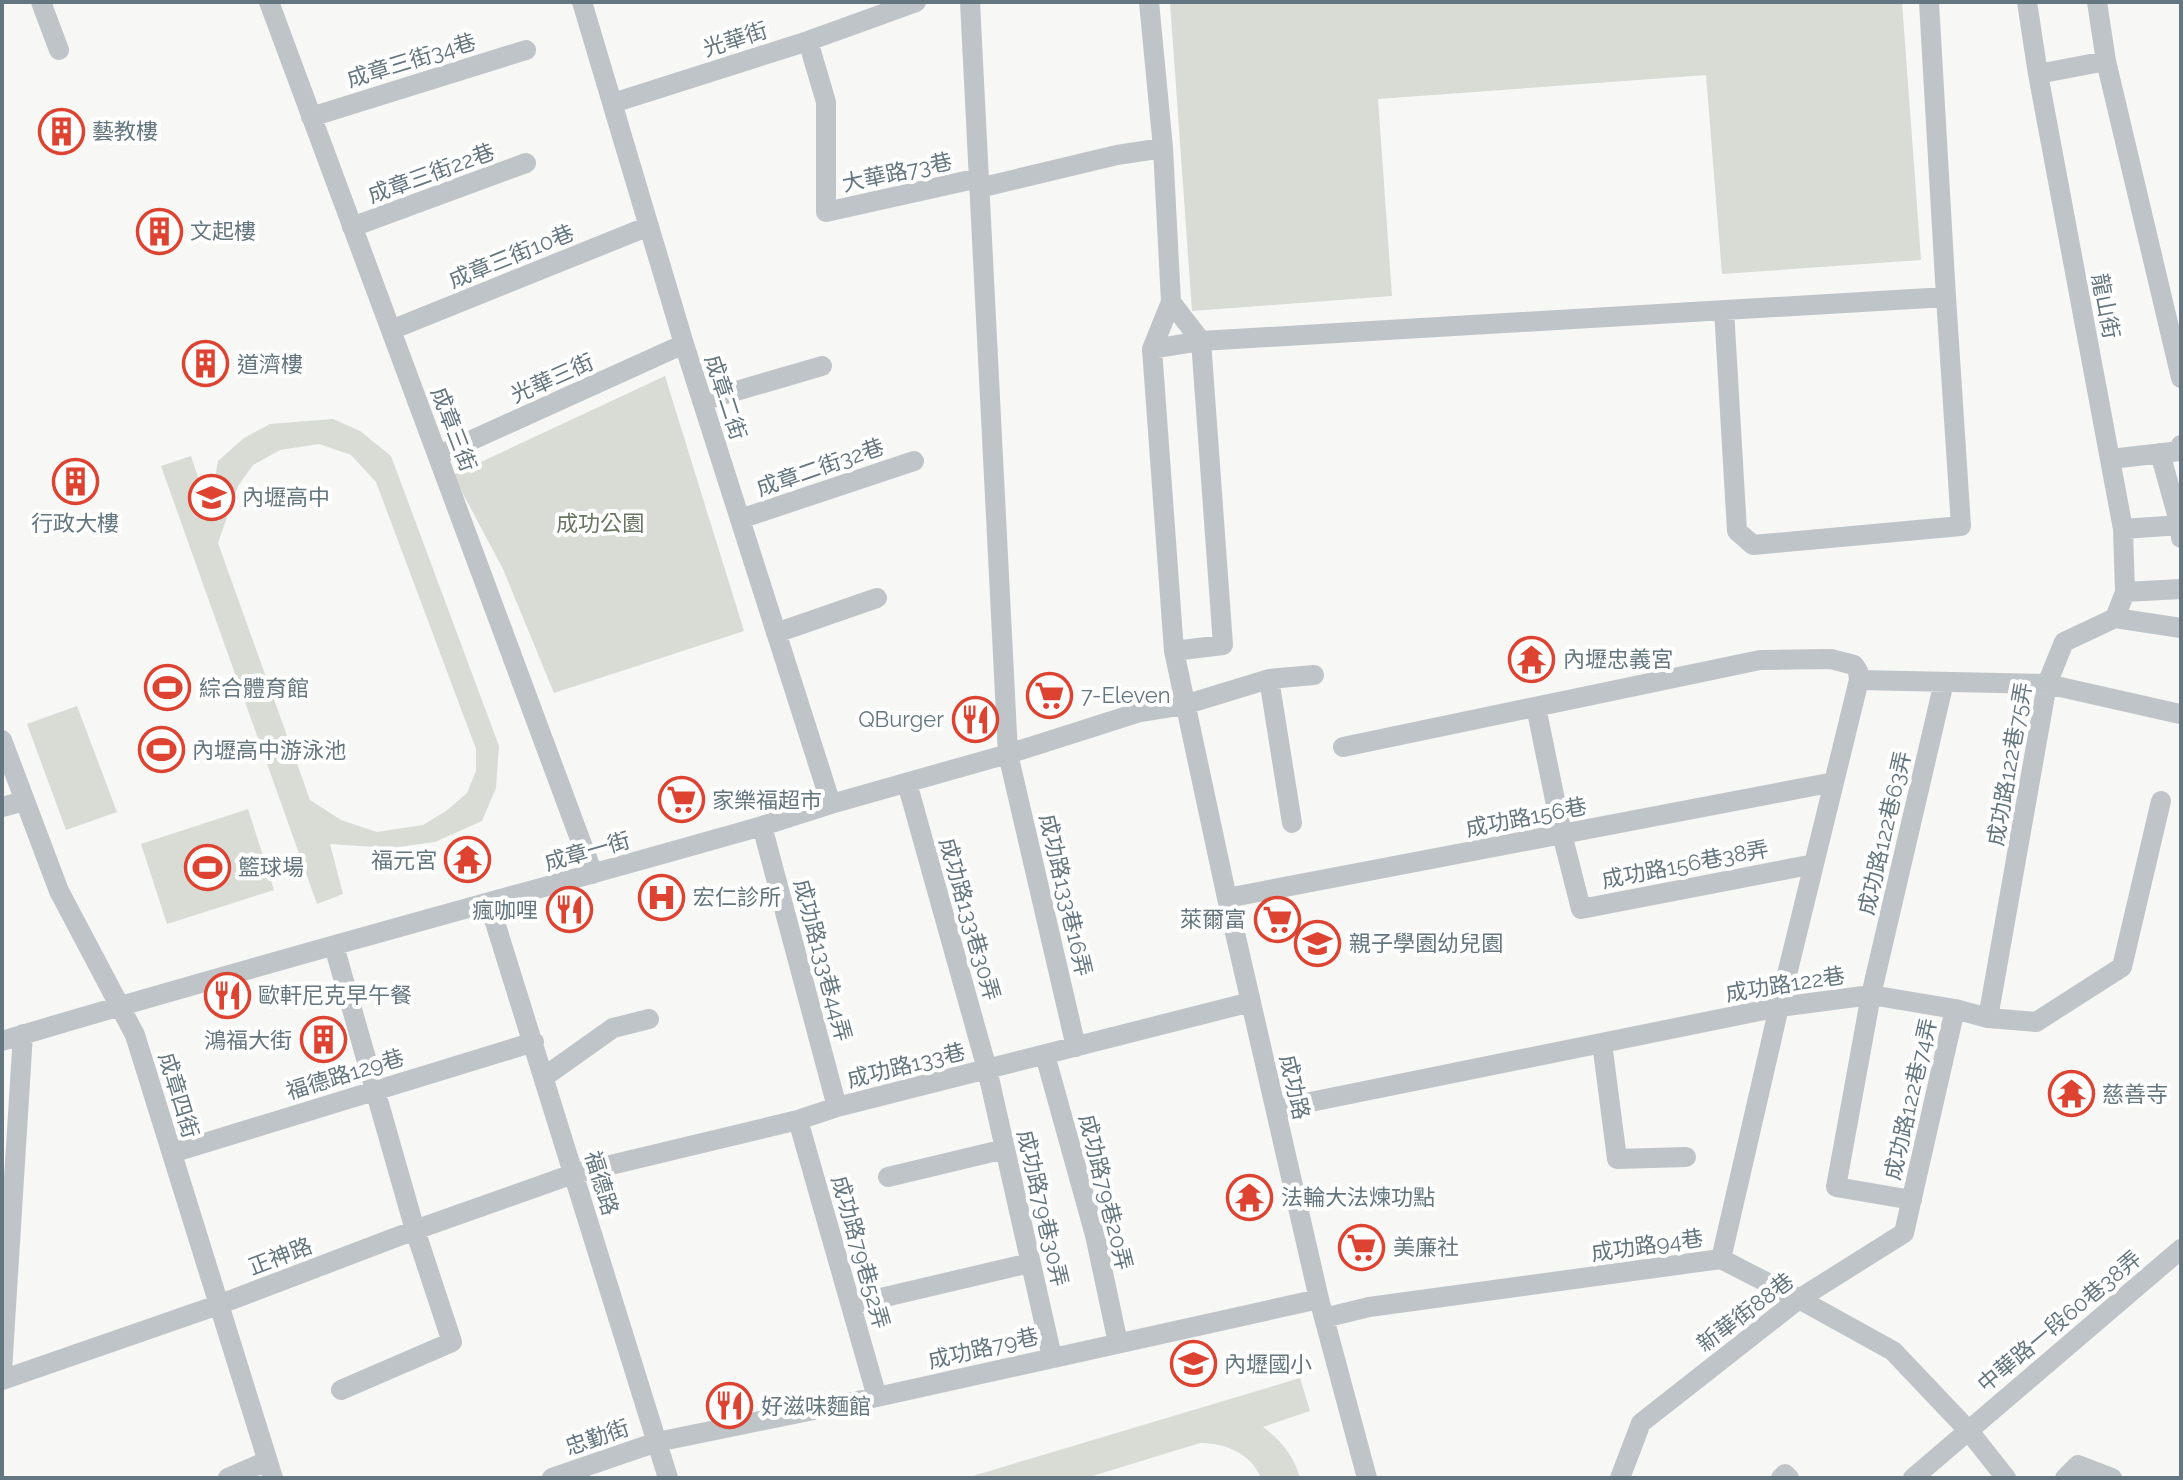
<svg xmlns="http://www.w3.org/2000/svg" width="2183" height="1480" font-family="Raleway,'Noto Sans TC',sans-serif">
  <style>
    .green { fill: #d8dcd4; fill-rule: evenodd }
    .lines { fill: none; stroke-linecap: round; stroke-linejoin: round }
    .minor { stroke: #bec4c7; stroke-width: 20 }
    .labels { text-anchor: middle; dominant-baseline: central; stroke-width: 8; stroke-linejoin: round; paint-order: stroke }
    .street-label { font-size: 22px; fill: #64767f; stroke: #fff }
    .poi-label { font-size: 22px; fill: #64767f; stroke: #fff; text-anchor: start }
    .park-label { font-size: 22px; fill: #687762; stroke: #fff }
  </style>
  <rect width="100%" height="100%" fill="#f7f7f5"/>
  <path class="green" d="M1170,2h732l19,258 -199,14 -16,-199 -328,24 14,197 -200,15z
    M665,376l79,255 -190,62 -51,-124 -50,-94z
    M333,419l27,12 31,25 108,290 -3,42 -14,33 -47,21 -44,6 -61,-4 13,50 -26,10 -156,-438 30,-10 18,54 9,-49 26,-23 26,-14zM319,444l32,11 25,27 100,267v22l-9,22 -21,18 -23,14 -46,7 -36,-12 -31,-20 -92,-257 20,-57 15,-21 27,-15z
    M77,706l40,106 -51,18 -39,-106z
    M248,809l26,81 -107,34 -26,-80z
    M1300,1378l10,33 -47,16c18,13 31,29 37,51h-39c-10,-25 -36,-35 -61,-35l-114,35h-120z"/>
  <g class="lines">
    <path class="minor" d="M41,2l18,48
      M269,2l324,872
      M582,2l102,342 147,460
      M970,2l38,752 68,293
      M1149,2l14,146
      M2027,2l11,72 85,455 2,63 -10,26
      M2097,2l9,59 75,317
      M808,41l18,61v110l153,-34
      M2038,74l68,-13
      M613,103l195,-62 108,-39
      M311,117l215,-67
      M979,188l138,-33 46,-7 8,154 -19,47 22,302 49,-6 -22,-304 -30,-39
      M352,227l174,-64
      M1724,310l13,221 16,14 208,-19 -15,-229
      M391,330l258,-104
      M1152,349l49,-8 745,-44 -17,-295
      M702,401l120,-35
      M2160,453l20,72 1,13
      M439,455l245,-111
      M2111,459l69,-8 1,-6
      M740,519l174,-58
      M2123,529l58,-4
      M2125,592l56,-3
      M776,633l101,-35
      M1174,651l53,247 92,401 48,179
      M1269,679l23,144
      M1859,680l188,4 133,30
      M1536,707l26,127 19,75 233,-45
      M2,740l57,151 76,144 138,443
      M1343,747l417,-87 71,-1 23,6 4,6 1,9 -80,327 -58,252
      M907,783l80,286 65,288
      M2,807l22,-6
      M762,826l75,281
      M1227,898l607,-116
      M489,903l179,575
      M334,946l81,284 37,112 -111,48
      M1988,1018l59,-334 17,-42 51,-24 66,10
      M2,1041c252,-76 507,-143 760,-215l69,-22 177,-50 132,-42 44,-7 85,-26 45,-4
      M1602,1043l15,116 69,-2
      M1045,1055l50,180 23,108
      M544,1077l69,-49 36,-9
      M1276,1109l503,-102 92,-12 84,14 33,9 48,4 86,-55 39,-166
      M798,1120l79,277
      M172,1153l362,-111
      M888,1177l117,-28
      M1912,1200l-76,-13 35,-192 73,-313
      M1721,1259l78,40 94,52 75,79 38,48
      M851,1305l179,-42
      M1324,1318l45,-11 352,-48
      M2,1371l21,-337
      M2,1380l216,-75 197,-75 158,-56 225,-54 39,-13 414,-105
      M228,1478l39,-17
      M552,1478l105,-36 220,-45 442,-98
      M1620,1478l21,-55 158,-124 105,-66 51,-224
      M1781,1478l4,-4 4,4
      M1913,1478l268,-229
      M2065,1478l13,-13 34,13"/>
  </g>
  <defs>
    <symbol id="building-ring" viewBox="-11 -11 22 22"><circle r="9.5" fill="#fff" stroke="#dd4330" stroke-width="1.5"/><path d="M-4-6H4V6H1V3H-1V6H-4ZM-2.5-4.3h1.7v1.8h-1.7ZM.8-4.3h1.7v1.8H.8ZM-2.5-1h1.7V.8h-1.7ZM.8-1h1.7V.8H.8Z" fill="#dd4330"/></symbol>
    <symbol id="school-ring" viewBox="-11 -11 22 22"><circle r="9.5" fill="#fff" stroke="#dd4330" stroke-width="1.5"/><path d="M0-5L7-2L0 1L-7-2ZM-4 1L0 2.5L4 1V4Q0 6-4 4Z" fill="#dd4330"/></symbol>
    <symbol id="temple-ring" viewBox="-11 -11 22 22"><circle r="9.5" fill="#fff" stroke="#dd4330" stroke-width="1.5"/><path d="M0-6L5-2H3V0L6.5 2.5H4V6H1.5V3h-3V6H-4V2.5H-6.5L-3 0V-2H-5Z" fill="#dd4330"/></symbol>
    <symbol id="stadium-ring" viewBox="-11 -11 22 22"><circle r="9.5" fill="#fff" stroke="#dd4330" stroke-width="1.5"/><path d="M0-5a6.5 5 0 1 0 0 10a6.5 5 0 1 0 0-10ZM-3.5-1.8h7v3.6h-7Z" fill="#dd4330"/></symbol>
    <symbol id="supermarket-ring" viewBox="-11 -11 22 22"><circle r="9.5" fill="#fff" stroke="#dd4330" stroke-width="1.5"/><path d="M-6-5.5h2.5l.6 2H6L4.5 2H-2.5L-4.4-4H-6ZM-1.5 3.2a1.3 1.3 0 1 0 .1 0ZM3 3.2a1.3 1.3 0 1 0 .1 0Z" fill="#dd4330"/></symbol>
    <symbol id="restaurant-ring" viewBox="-11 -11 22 22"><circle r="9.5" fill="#fff" stroke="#dd4330" stroke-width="1.5"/><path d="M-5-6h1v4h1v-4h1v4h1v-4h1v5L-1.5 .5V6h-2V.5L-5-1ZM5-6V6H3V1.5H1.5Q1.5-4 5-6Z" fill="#dd4330"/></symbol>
    <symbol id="hospital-ring" viewBox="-11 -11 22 22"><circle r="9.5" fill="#fff" stroke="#dd4330" stroke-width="1.5"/><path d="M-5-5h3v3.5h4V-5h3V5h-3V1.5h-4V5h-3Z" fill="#dd4330"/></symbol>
  </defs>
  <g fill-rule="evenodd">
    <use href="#building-ring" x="36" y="106" width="51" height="51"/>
    <use href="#building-ring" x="134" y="206" width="51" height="51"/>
    <use href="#building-ring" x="180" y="338" width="51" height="51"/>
    <use href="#building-ring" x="50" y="456" width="51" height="51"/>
    <use href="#school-ring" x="186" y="472" width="51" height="51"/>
    <use href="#temple-ring" x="1506" y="634" width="51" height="51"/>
    <use href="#stadium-ring" x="142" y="662" width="51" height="51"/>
    <use href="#supermarket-ring" x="1024" y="670" width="51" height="51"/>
    <use href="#restaurant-ring" x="950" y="694" width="51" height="51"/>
    <use href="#stadium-ring" x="136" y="724" width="51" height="51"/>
    <use href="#supermarket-ring" x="656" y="774" width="51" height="51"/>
    <use href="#temple-ring" x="442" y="834" width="51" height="51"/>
    <use href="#stadium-ring" x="182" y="842" width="51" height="51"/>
    <use href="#hospital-ring" x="636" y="872" width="51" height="51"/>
    <use href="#restaurant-ring" x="544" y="884" width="51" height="51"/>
    <use href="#supermarket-ring" x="1252" y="894" width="51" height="51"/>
    <use href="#school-ring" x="1292" y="918" width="51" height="51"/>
    <use href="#restaurant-ring" x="202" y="970" width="51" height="51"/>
    <use href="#building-ring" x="298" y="1014" width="51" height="51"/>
    <use href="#temple-ring" x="2046" y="1068" width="51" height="51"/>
    <use href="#temple-ring" x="1224" y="1172" width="51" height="51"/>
    <use href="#supermarket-ring" x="1336" y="1222" width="51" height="51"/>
    <use href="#school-ring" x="1168" y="1338" width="51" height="51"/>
    <use href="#restaurant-ring" x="704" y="1380" width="51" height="51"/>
  </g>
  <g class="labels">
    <g class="street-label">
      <text transform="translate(735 39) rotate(-18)">光華街</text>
      <text transform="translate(411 60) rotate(-17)">成章三街34巷</text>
      <text transform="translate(897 172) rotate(-12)">大華路73巷</text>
      <text transform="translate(431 173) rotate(-20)">成章三街22巷</text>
      <text transform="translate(511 256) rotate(-22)">成章三街10巷</text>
      <text transform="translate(2106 306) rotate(79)">龍山街</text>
      <text transform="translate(552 378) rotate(-24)">光華三街</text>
      <text transform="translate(726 397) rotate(72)">成章二街</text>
      <text transform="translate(454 429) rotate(69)">成章三街</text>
      <text transform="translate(820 467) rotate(-19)">成章二街32巷</text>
      <text transform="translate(2009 764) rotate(-80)">成功路122巷75弄</text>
      <text transform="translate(1526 817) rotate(-11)">成功路156巷</text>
      <text transform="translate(1884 833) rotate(-77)">成功路122巷63弄</text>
      <text transform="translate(587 851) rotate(-16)">成章一街</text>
      <text transform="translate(1685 864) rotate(-11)">成功路156巷38弄</text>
      <text transform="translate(1066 895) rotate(77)">成功路133巷16弄</text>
      <text transform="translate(970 919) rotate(74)">成功路133巷30弄</text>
      <text transform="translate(823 960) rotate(75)">成功路133巷44弄</text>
      <text transform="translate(1785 984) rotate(-9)">成功路122巷</text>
      <text transform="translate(906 1065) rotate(-14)">成功路133巷</text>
      <text transform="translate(345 1074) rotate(-17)">福德路129巷</text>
      <text transform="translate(1295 1087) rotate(77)">成功路</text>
      <text transform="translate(179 1095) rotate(73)">成章四街</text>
      <text transform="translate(1910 1099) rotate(-77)">成功路122巷74弄</text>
      <text transform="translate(602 1183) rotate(73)">福德路</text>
      <text transform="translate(1106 1192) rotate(76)">成功路79巷20弄</text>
      <text transform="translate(1043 1208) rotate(77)">成功路79巷30弄</text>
      <text transform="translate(1647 1245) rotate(-8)">成功路94巷</text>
      <text transform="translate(861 1252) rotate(74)">成功路79巷52弄</text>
      <text transform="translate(280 1256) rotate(-21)">正神路</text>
      <text transform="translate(1745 1312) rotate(-37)">新華街88巷</text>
      <text transform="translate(2059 1321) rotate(-40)">中華路一段60巷38弄</text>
      <text transform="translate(983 1348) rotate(-13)">成功路79巷</text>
      <text transform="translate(597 1437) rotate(-19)">忠勤街</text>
    </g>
    <g class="poi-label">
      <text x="92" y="131">藝教樓</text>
      <text x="190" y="231">文起樓</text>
      <text x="237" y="364">道濟樓</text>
      <text x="242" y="497">內壢高中</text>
      <text x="75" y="523" text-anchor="middle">行政大樓</text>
      <text x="1563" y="659">內壢忠義宮</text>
      <text x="199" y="688">綜合體育館</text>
      <text x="1081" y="695">7-Eleven</text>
      <text x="944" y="719" text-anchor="end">QBurger</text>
      <text x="192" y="750">內壢高中游泳池</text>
      <text x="712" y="800">家樂福超市</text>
      <text x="437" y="860" text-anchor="end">福元宮</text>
      <text x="238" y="867">籃球場</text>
      <text x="693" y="897">宏仁診所</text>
      <text x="538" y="910" text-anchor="end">瘋咖哩</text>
      <text x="1246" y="919" text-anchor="end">萊爾富</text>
      <text x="1349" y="943">親子學園幼兒園</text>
      <text x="258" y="995">歐軒尼克早午餐</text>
      <text x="292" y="1040" text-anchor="end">鴻福大街</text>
      <text x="2102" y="1094">慈善寺</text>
      <text x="1281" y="1197">法輪大法煉功點</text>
      <text x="1393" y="1247">美廉社</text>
      <text x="1224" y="1364">內壢國小</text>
      <text x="761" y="1406">好滋味麵館</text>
    </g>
    <g class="park-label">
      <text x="600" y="523">成功公園</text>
    </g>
  </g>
  <rect width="2183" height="1480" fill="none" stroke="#64767f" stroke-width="8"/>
</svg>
